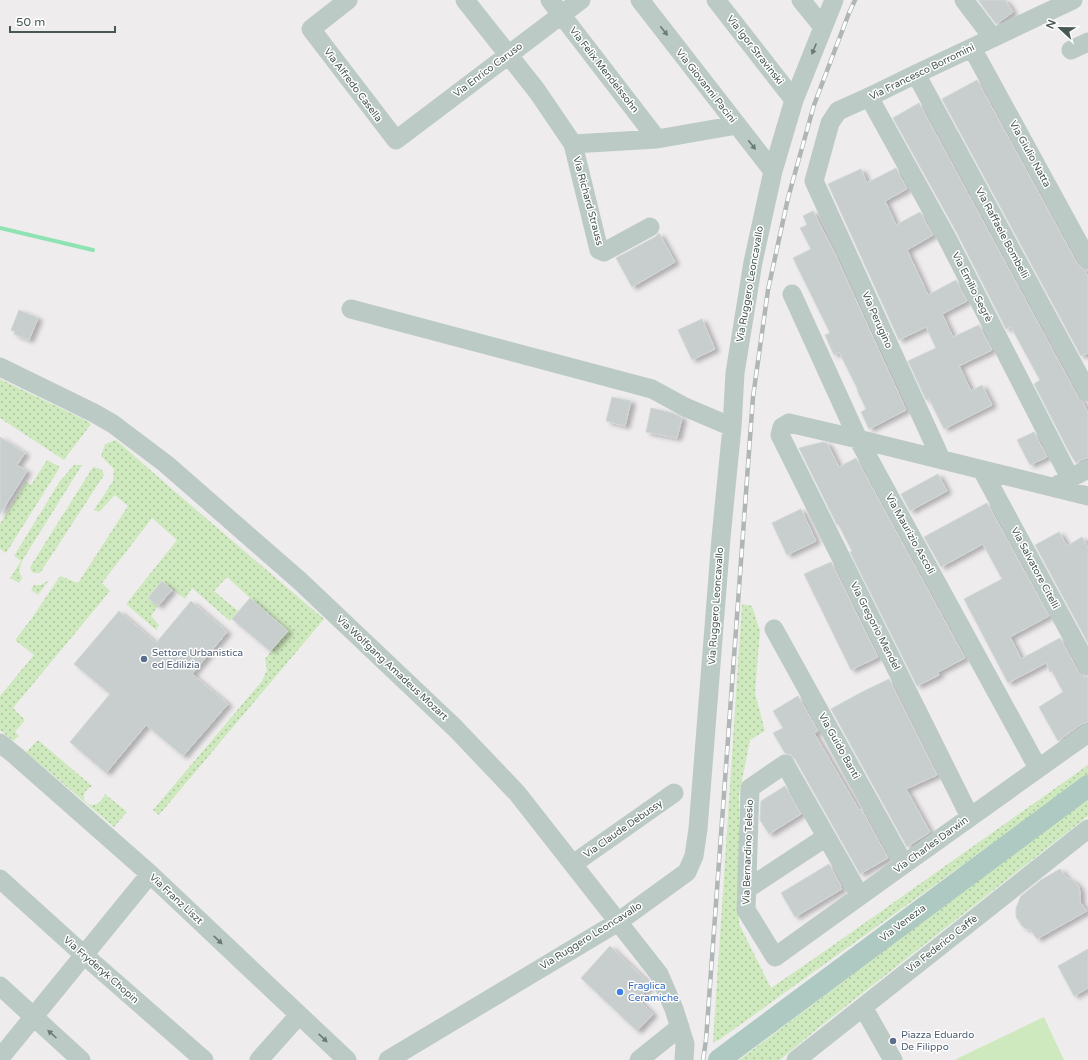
<svg xmlns="http://www.w3.org/2000/svg" width="1088" height="1060" font-family="'Varela Round',sans-serif">
  <style>
    .grass { fill: url(#grass-dots) }
    .garden { fill: #cfe9be }
    .lines { fill: none; stroke-linecap: round; stroke-linejoin: round }
    .stream { stroke: #8fe2b2; stroke-width: 4 }
    .building { fill: #c7cecd; stroke: #d1d7d7; filter: url(#shadow) }
    .minor { stroke: #bccac6; stroke-width: 19 }
    .major { stroke: #aec9c1; stroke-width: 22 }
    .rail-casing { stroke: #afb6b5; stroke-width: 4.5 }
    .rail { stroke: #fff; stroke-width: 3; stroke-dasharray: 9; stroke-linecap: butt }
    .oneway { fill: #6a7a75 }
    .service-dot { fill: #5c6f8a; stroke: #fff; stroke-width: 1.5 }
    .shop-dot { fill: #3f7fe0; stroke: #fff; stroke-width: 1.5 }
    .labels { text-anchor: middle; dominant-baseline: central; stroke-width: 3; stroke-linejoin: round; paint-order: stroke }
    .street-label { font-size: 10px; fill: #475752; stroke: #fff }
    .service-label { font-size: 10px; fill: #4e5e75; stroke: #fff; text-anchor: start }
    .shop-label { font-size: 10px; fill: #366cbe; stroke: #fff; text-anchor: start }
  </style>
  <defs>
    <pattern id="grass-dots" width="8" height="8" patternUnits="userSpaceOnUse"><rect width="8" height="8" fill="#cfe9be"/><path d="M2 2h.1M6 6h.1" fill="none" stroke="#aac09d" stroke-width="1.8" stroke-linecap="round"/></pattern>
    <filter id="shadow"><feDropShadow dx="4.5" dy="2.5" stdDeviation="2" flood-color="#0004"/></filter>
  </defs>
  <rect width="100%" height="100%" fill="#efecee"/>
  <path class="grass" d="M0,379l85,41 6,4 -27,36 -64,-42z
    M116,440l57,50 151,129 -165,196 -6,-5 109,-129 5,-11 -2,-11 23,-28 -38,-33 -23,-21 -13,14 24,20 -8,10 -38,-33 -7,11 -23,-18 -14,17 10,8 -7,10 8,9 -3,5 -30,-26 51,-64 -25,-22 -50,65 8,8 -97,117 12,12 -10,12 4,4 -6,5 -13,-11v-34l34,-41 -19,-15 17,-22 28,-42 18,7 50,-77 -13,-11 -16,17 -5,-2 19,-29 1,-12 -13,-13 4,-12z
    M47,460l13,7 -54,86 -6,-4v-25l26,-42 5,3z
    M74,465h8l-60,96 -3,10 3,7 -3,5 -9,-5 11,-17 -7,-5 46,-75z
    M93,467l5,1 4,2 2,5 -64,98h-7l-3,-5 2,-4z
    M49,580l-11,15 -7,-5 3,-5h7z
    M742,604l10,2 8,25 -5,62 10,38 -15,9 -11,55v129l32,64 54,-37 263,-186v10l-369,265 -6,2z
    M38,740l54,46c-20,11 2,32 13,8l22,18 -13,15 -88,-75z
    M1088,797v19l-271,213 -37,31h-41z"/>
  <path class="garden" d="M1044,1017l20,43h-107l-1,-1z"/>
  <g class="lines">
    <path class="stream" d="M0,228l93,22"/>
  </g>
  <path class="building" d="M978,0h27l8,12 -17,12z
    M977,80l101,185 6,5 4,7v76l-7,3 -139,-257z
    M919,103l159,294 4,4 6,12v45l-5,1 -7,4 -9,-15 -33,-64 6,-4 -29,-53 -5,2 -49,-96 -64,-115z
    M896,168l11,21 -22,12 11,24 24,-13 13,23 -26,15 21,45 28,-15 11,21 -25,13 11,23 26,-12 13,25 -33,16 12,25 11,-6 10,20 -48,24 -15,-30 -3,1 -18,-39 28,-13 -10,-21 -27,13 -71,-156 33,-15 6,14z
    M813,211l22,43 71,156 -37,19 -8,-17 5,-3 -9,-19h1l-19,-38 -5,3 -9,-20 5,-2 -37,-75 18,-9 -11,-21 7,-3 -4,-9z
    M659,233l16,29 -43,25 -16,-29 39,-21z
    M19,310l19,8 -9,22 -15,-6 1,-2 -4,-2z
    M702,319l13,30 -23,11 -14,-30z
    M612,397l19,4 -6,25 -19,-5z
    M651,408l22,5 9,5 -5,20 -31,-6z
    M1034,432l13,25 -17,8 -13,-25z
    M0,437l25,16 -8,12 10,6 -27,43z
    M823,442l4,1 12,24 17,-9 109,200 -27,14 1,3 -22,11 -67,-134 2,-1 -14,-27 -1,1 -38,-77z
    M938,474l9,17 -37,20 -9,-17z
    M987,503l62,113 -39,21 11,22 39,-21 18,33 5,5 5,1v45l-6,2 -24,17 -19,-34 24,-15 -11,-21 -2,1 -4,-9 -38,20 -44,-84 38,-20 -19,-35 -42,23 -17,-30z
    M801,509l15,32 -29,14 -15,-32z
    M1059,532l8,14 15,-9 6,10v96l-53,-98z
    M831,562l47,95 -27,13 -47,-96z
    M162,581l10,9 -14,16 -10,-8z
    M250,598l38,33 -18,20 -38,-32z
    M191,601l36,31 -35,42 36,30 -45,52 -37,-31 -40,48 -36,-31 40,-48 -36,-30 45,-53 37,32z
    M889,679l48,96 -31,14 24,43 -23,15 -76,-138 31,-17z
    M798,696l20,35 -4,2 45,77 2,-1 27,49 -28,16 -65,-115 -4,-4 -6,-2 -12,-20 10,-5 -10,-17z
    M785,786l16,28 -32,20 -9,-14 1,-19z
    M829,864l12,22h-1l2,3 -47,28 -14,-24z
    M1060,869l7,9 7,3 5,6 1,5v10l7,9 -50,28 -7,-10h-4l-4,-3 -6,-9v-9l5,-12 20,-16z
    M610,946l41,39 -13,14 15,15 -16,17 -56,-53z
    M1088,949v39l-14,8 -16,-30z"/>
  <g class="lines">
    <path class="minor" d="M348,0l-37,29 85,111 185,-140
      M465,0l72,91 36,53 26,106 5,2 46,-25
      M550,0l107,139
      M640,0l133,171
      M716,0l78,100
      M801,0l22,27
      M964,0l29,38
      M972,48l116,212
      M1071,50l17,-8
      M916,74l172,318
      M869,97l78,141 123,240
      M573,144l84,-5 80,-14
      M792,294l66,145 180,329
      M351,309l301,80 33,18 47,20
      M0,367l94,46 19,11 53,40 134,117 155,147 62,65 142,181 15,35 11,35 -1,16
      M941,459l-127,-278 16,-58 8,-12 31,-14 47,-23 157,-74
      M982,470l106,196
      M1059,484l29,-15
      M774,629l130,235
      M0,743l16,13 134,118 197,186
      M970,817l-190,-382 2,-8 7,-4 69,16 230,57
      M573,864l101,-71
      M0,879l84,76 120,105
      M747,889l79,-52
      M860,896l-75,-132 -35,24 -4,122 29,47c104,-75 209,-150 313,-224
      M0,986l81,74
      M863,1007l30,53
      M0,1058l150,-184
      M259,1060l40,-45
      M388,1060l230,-138 69,-50 7,-16 4,-27 23,-291 11,-111 3,-54 18,-111 20,-91 21,-71 40,-100
      M639,1060l41,-33
      M796,1060l292,-231"/>
    <path class="major" d="M719,1060l369,-274"/>
    <defs>
      <path id="rail" d="M703,1060l3,-20 47,-643 15,-107 20,-92 26,-93 35,-92 6,-13"/>
    </defs>
    <use href="#rail" class="rail-casing"/>
    <use href="#rail" class="rail"/>
  </g>
  <defs><path id="oneway-solid" d="M-6-.8H1V-3.2L6.5 0L1 3.2V.8H-6Z"/></defs>
  <g class="oneway">
    <use href="#oneway-solid" transform="translate(664 31) rotate(52)"/>
    <use href="#oneway-solid" transform="translate(814 49) rotate(112)"/>
    <use href="#oneway-solid" transform="translate(752 145) rotate(52)"/>
    <use href="#oneway-solid" transform="translate(218 940) rotate(43)"/>
    <use href="#oneway-solid" transform="translate(52 1034) rotate(-138)"/>
    <use href="#oneway-solid" transform="translate(323 1038) rotate(43)"/>
  </g>
  <g class="service-dot">
    <circle cx="144" cy="659" r="4"/>
    <circle cx="893" cy="1041" r="4"/>
  </g>
  <circle class="shop-dot" cx="620" cy="992" r="4"/>
  <g class="labels">
    <g class="street-label">
      <text transform="translate(755 50) rotate(52)">Via Igor Stravinski</text>
      <text transform="translate(488 70) rotate(-37)">Via Enrico Caruso</text>
      <text transform="translate(604 70) rotate(52)">Via Felix Mendelssohn</text>
      <text transform="translate(922 72) rotate(-26)">Via Francesco Borromini</text>
      <text transform="translate(353 85) rotate(53)">Via Alfredo Casella</text>
      <text transform="translate(706 86) rotate(52)">Via Giovanni Pacini</text>
      <text transform="translate(1030 154) rotate(61)">Via Giulio Natta</text>
      <text transform="translate(588 201) rotate(75)">Via Richard Strauss</text>
      <text transform="translate(1002 233) rotate(62)">Via Raffaele Bombelli</text>
      <text transform="translate(750 284) rotate(-80)">Via Ruggero Leoncavallo</text>
      <text transform="translate(972 287) rotate(63)">Via Emilio Segrè</text>
      <text transform="translate(877 320) rotate(66)">Via Perugino</text>
      <text transform="translate(910 534) rotate(61)">Via Maurizio Ascoli</text>
      <text transform="translate(1035 568) rotate(62)">Via Salvatore Citelli</text>
      <text transform="translate(716 606) rotate(-86)">Via Ruggero Leoncavallo</text>
      <text transform="translate(875 626) rotate(63)">Via Gregorio Mendel</text>
      <text transform="translate(392 668) rotate(43)">Via Wolfgang Amadeus Mozart</text>
      <text transform="translate(839 746) rotate(61)">Via Guido Banti</text>
      <text transform="translate(623 829) rotate(-35)">Via Claude Debussy</text>
      <text transform="translate(931 845) rotate(-36)">Via Charles Darwin</text>
      <text transform="translate(748 852) rotate(-88)">Via Bernardino Telesio</text>
      <text transform="translate(176 899) rotate(43)">Via Franz Liszt</text>
      <text transform="translate(903 923) rotate(-37)">Via Venezia</text>
      <text transform="translate(591 936) rotate(-32)">Via Ruggero Leoncavallo</text>
      <text transform="translate(942 944) rotate(-38)">Via Federico Caffè</text>
      <text transform="translate(101 970) rotate(41)">Via Fryderyk Chopin</text>
    </g>
    <g class="service-label">
      <text x="152" y="653">Settore Urbanistica<tspan x="152" dy="12">ed Edilizia</tspan></text>
      <text x="901" y="1035">Piazza Eduardo<tspan x="901" dy="12">De Filippo</tspan></text>
    </g>
    <g class="shop-label">
      <text x="628" y="986">Fraglica<tspan x="628" dy="12">Ceramiche</tspan></text>
    </g>
  </g>
  <g transform="translate(1060 28) rotate(292)" stroke="#ffffff" stroke-width="3" paint-order="stroke">
  <path d="M0-3L7 15L0 10L-7 15Z" fill="#475752"/>
  <text y="-6" font-size="11" font-weight="bold" text-anchor="middle" fill="#475752">N</text>
  </g>
  <path d="M10 26v6h105v-6" fill="none" stroke="#475752" stroke-width="2"/>
  <text x="16" y="26" font-size="12" fill="#475752" stroke="#ffffff" stroke-width="3" paint-order="stroke">50 m</text>
</svg>
